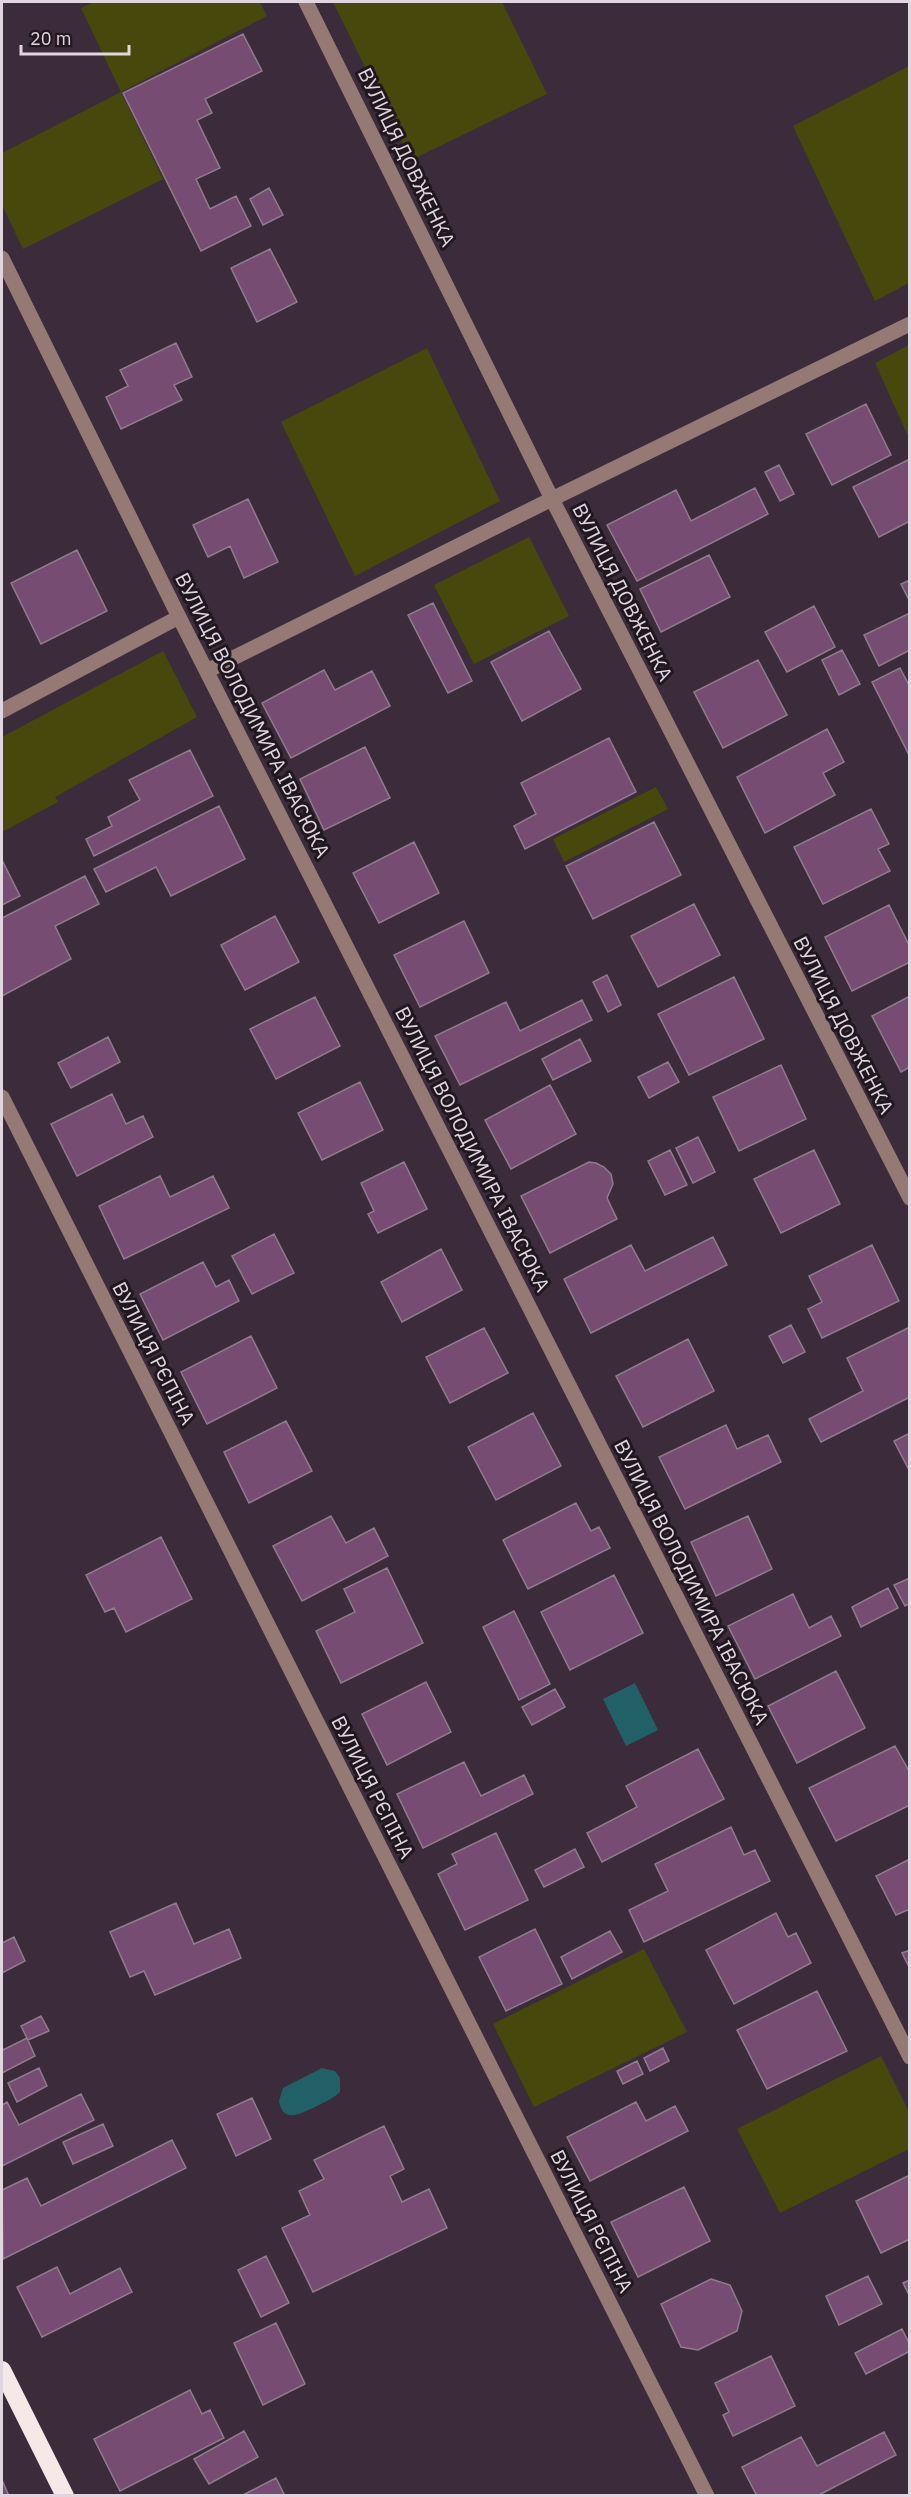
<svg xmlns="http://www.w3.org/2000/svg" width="911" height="2497" font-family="'IBM Plex Sans',sans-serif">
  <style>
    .green { fill: #47480b }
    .water { fill: #226068 }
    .building { fill: #764c73; stroke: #8f7c8d; stroke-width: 1.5 }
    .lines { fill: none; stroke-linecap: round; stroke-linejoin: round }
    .minor { stroke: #947974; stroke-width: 15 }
    .highway { stroke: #f6e8e6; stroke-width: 18 }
    .labels { text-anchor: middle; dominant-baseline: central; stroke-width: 6; stroke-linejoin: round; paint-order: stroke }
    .street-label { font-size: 20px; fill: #e1d6e0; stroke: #1f181e }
  </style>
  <rect width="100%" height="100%" fill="#3c2c3b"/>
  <path class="green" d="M94,2h166l7,14 -146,76 42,87 -140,70 -21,-44v-52l119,-61 -40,-84z
    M333,2h169l45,92 -136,66z
    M909,66v217l-34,18 -82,-175z
    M909,345v93l-34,-75z
    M427,348l73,153 -145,75 -74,-154z
    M529,537l40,79 -95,48 -40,-79z
    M163,651l34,66 -142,80 3,5 -56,30v-95z
    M656,787l12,22 -104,53 -11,-23z
    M644,1949l43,83 -153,75 -41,-83z
    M881,2056l28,56v37l-129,64 -43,-84z"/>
  <path class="water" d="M635,1683l23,47 -32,16 -23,-47z
    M322,2068l13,3 5,7v14c-7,7 -16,10 -25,15 -15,7 -32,17 -36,-6l4,-13z"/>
  <path class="building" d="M243,34l19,37 -57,28 7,14 -15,7 23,48 -24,11 14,30 26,-13 15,30 -50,25 -78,-158z
    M269,188l14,27 -20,10 -13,-26z
    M270,249l27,53 -40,20 -26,-54z
    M176,343l16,34 -18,8 8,15 -61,29 -15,-32 22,-11 -8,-16z
    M866,404l25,51 -59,30 -26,-51z
    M910,459v62l-31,16 -26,-50z
    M779,465l15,29 -14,7 -15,-29z
    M755,488l13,26 -131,67 -30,-56 69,-35 15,31z
    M248,499l30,63 -34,16 -14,-32 -22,11 -15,-32z
    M77,550l30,61 -66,33 -30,-61z
    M709,555l21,42 -69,35 -21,-43z
    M910,580v22l-9,-18z
    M433,603l39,78 -24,12 -40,-78z
    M814,606l21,41 -48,25 -22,-40z
    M910,613v37l-31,16 -15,-31z
    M549,631l32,58 -59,32 -31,-59z
    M842,650l18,34 -21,11 -17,-35z
    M758,660l29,55 -64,33 -29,-56z
    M900,668l10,19v70l-38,-75z
    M324,670l11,20 37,-19 18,35 -99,52 -29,-55z
    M827,729l17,33 -21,11 12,22 -70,38 -28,-56z
    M609,738l27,54 -111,57 -11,-23 22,-12 -15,-31z
    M365,747l25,51 -66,32 -24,-51z
    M190,750l23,46 -119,60 -8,-17 26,-13 -4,-9 32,-17 -11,-20z
    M219,806l26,53 -74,37 -15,-29 -50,25 -12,-23z
    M871,809l18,35 -11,5 12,22 -67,33 -29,-57z
    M654,822l27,53 -88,44 -27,-53z
    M414,842l25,51 -60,30 -26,-50z
    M2,860l18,36 -18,9z
    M85,876l14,28 -44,22 16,33 -69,37v-78z
    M694,904l26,51 -62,32 -27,-51z
    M889,905l21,42v15l-58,29 -27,-54z
    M275,916l24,46 -54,28 -24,-45z
    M464,921l25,52 -69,34 -26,-52z
    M607,975l14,30 -13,7 -15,-30z
    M734,977l30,62 -75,36 -31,-61z
    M910,996v71l-9,5 -29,-56z
    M315,997l25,49 -64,33 -26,-50z
    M582,1000l10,20 -132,65 -25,-49 71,-34 14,29z
    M108,1037l12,25 -49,26 -13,-25z
    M580,1039l11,22 -38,19 -11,-21z
    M668,1062l11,20 -30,16 -11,-21z
    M781,1065l25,54 -67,32 -26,-54z
    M360,1082l23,48 -61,30 -24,-47z
    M550,1085l26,49 -65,35 -26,-49z
    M112,1094l14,30 17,-8 10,21 -76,39 -26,-52z
    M698,1137l17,35 -22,11 -17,-35z
    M670,1150l17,35 -22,10 -17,-34z
    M814,1150l26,54 -59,29 -27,-54z
    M404,1162l23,47 -49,24 -10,-19 6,-3 -13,-28z
    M589,1162l7,1 8,4 7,7 2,10 -6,14 10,21 -67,34 -29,-57z
    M160,1176l10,21 43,-21 16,32 -105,51 -25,-53z
    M274,1234l20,39 -42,21 -20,-38z
    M713,1237l14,28 -136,68 -27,-54 67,-34 14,26z
    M872,1245l27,56 -77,37 -14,-29 14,-7 -13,-26z
    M441,1249l21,41 -60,32 -21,-40z
    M203,1262l13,25 13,-7 10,21 -76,39 -23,-46z
    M791,1325l14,27 -22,11 -14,-27z
    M910,1327v70l-89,45 -12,-23 54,-28 -16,-33z
    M484,1328l24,45 -58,30 -24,-46z
    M251,1336l26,52 -70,36 -26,-52z
    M688,1339l26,52 -71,36 -27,-51z
    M533,1413l28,53 -65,34 -28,-53z
    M286,1421l26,50 -63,32 -25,-51z
    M726,1425l11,24 31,-14 13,27 -96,47 -26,-52z
    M910,1433v39l-16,-31z
    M576,1503l15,28 8,-4 11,21 -82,41 -25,-49z
    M331,1516l15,27 28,-15 14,28 -86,45 -29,-55z
    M748,1516l24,53 -56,27 -25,-54z
    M161,1537l31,62 -66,33 -12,-24 -9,4 -19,-37z
    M387,1568l36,75 -82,40 -25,-52 39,-19 -11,-23z
    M614,1575l29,58 -73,37 -29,-58z
    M910,1578v25l-5,3 -11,-21z
    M888,1588l10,20 -37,19 -9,-20z
    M793,1594l16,34 22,-12 10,20 -86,43 -27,-53z
    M514,1611l36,73 -31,16 -36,-73z
    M836,1671l29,57 -68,35 -29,-57z
    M426,1682l25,50 -64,33 -25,-51z
    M555,1689l10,18 -33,18 -10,-18z
    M895,1746l15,27v32l-74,36 -27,-53z
    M698,1749l26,50 -122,63 -15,-29 50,-26 -11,-21z
    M464,1762l17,34 43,-21 9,19 -110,54 -26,-54z
    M731,1827l13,28 11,-5 15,31 -126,61 -15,-32 39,-19 -13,-27z
    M496,1833l32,67 -63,30 -27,-56 19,-10 -5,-10z
    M575,1849l9,18 -40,20 -9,-17z
    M910,1859v50l-14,6 -20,-39z
    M176,1903l18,41 35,-15 12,29 -86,37 -11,-24 -14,6 -20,-45z
    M776,1913l12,24 8,-4 15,30 -77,41 -28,-54z
    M535,1929l27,55 -56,27 -27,-54z
    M610,1931l12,21 -50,27 -11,-22z
    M14,1937l11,24 -23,12v-30z
    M910,1950v19l-8,-16z
    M817,1991l30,60 -80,38 -30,-59z
    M41,2016l8,15 -21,9 -7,-14z
    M27,2038l8,18 -33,17v-26l1,3z
    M663,2048l6,13 -19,10 -6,-13z
    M637,2061l6,13 -20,10 -6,-13z
    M39,2068l8,18 -30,16 -9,-19z
    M81,2094l13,26 -92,46v-61l5,-3 12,23z
    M252,2098l19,41 -35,17 -19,-42z
    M636,2102l10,19 29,-15 13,25 -98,50 -23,-44z
    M103,2124l10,22 -40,18 -10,-22z
    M384,2126l20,43 -14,7 12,26 27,-13 18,39 -134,64 -31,-64 28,-13 -11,-24 25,-12 -10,-19z
    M172,2140l14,28 -183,91 -1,-69 25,-12 14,28z
    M910,2175v64l-29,14 -25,-52z
    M684,2187l26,54 -72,36 -27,-55z
    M266,2256l23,47 -28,14 -23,-47z
    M57,2267l13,27 50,-26 12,24 -90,45 -25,-50z
    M868,2276l14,28 -43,21 -13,-29z
    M711,2279l19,6 12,26 -5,20 -39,19 -17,-3 -20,-43z
    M910,2280v17l-7,-14z
    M276,2323l29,61 -42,21 -29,-62z
    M902,2329l8,16v6l-44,23 -11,-21z
    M771,2356l24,50 -62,30 -10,-21 6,-3 -14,-29z
    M190,2390l12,24 8,-4 14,28 -104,53 -26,-52z
    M244,2431l14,26 -49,27 -15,-25z
    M884,2432l12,23 -79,41h-60l-15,-29 59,-30 16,29z
    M276,2478l9,18h-44z
    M2,2480l7,16h-7z"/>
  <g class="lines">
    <path class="minor" d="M306,2l246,497 358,699
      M2,258l177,359 731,1440
      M207,671l345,-172 358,-175
      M2,711l177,-94
      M2,1097l705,1399"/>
    <path class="highway" d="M2,2370l63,126"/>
  </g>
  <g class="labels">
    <g class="street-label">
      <text transform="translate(407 157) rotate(64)">ВУЛИЦЯ ДОВЖЕНКА</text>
      <text transform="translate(623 592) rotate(63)">ВУЛИЦЯ ДОВЖЕНКА</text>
      <text transform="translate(253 715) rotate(63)">ВУЛИЦЯ ВОЛОДИМИРА ІВАСЮКА</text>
      <text transform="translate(844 1025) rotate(63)">ВУЛИЦЯ ДОВЖЕНКА</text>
      <text transform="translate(473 1149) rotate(63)">ВУЛИЦЯ ВОЛОДИМИРА ІВАСЮКА</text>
      <text transform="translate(154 1353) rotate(63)">ВУЛИЦЯ РЄПІНА</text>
      <text transform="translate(692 1582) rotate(63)">ВУЛИЦЯ ВОЛОДИМИРА ІВАСЮКА</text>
      <text transform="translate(373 1787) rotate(63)">ВУЛИЦЯ РЄПІНА</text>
      <text transform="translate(592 2221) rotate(63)">ВУЛИЦЯ РЄПІНА</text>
    </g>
  </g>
  <rect width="911" height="2497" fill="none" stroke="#e1d6e0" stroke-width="6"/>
  <path d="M21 45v9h108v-9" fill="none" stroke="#e1d6e0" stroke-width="3"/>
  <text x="30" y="45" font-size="18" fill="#e1d6e0" stroke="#1f181e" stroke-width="4.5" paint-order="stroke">20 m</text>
</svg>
